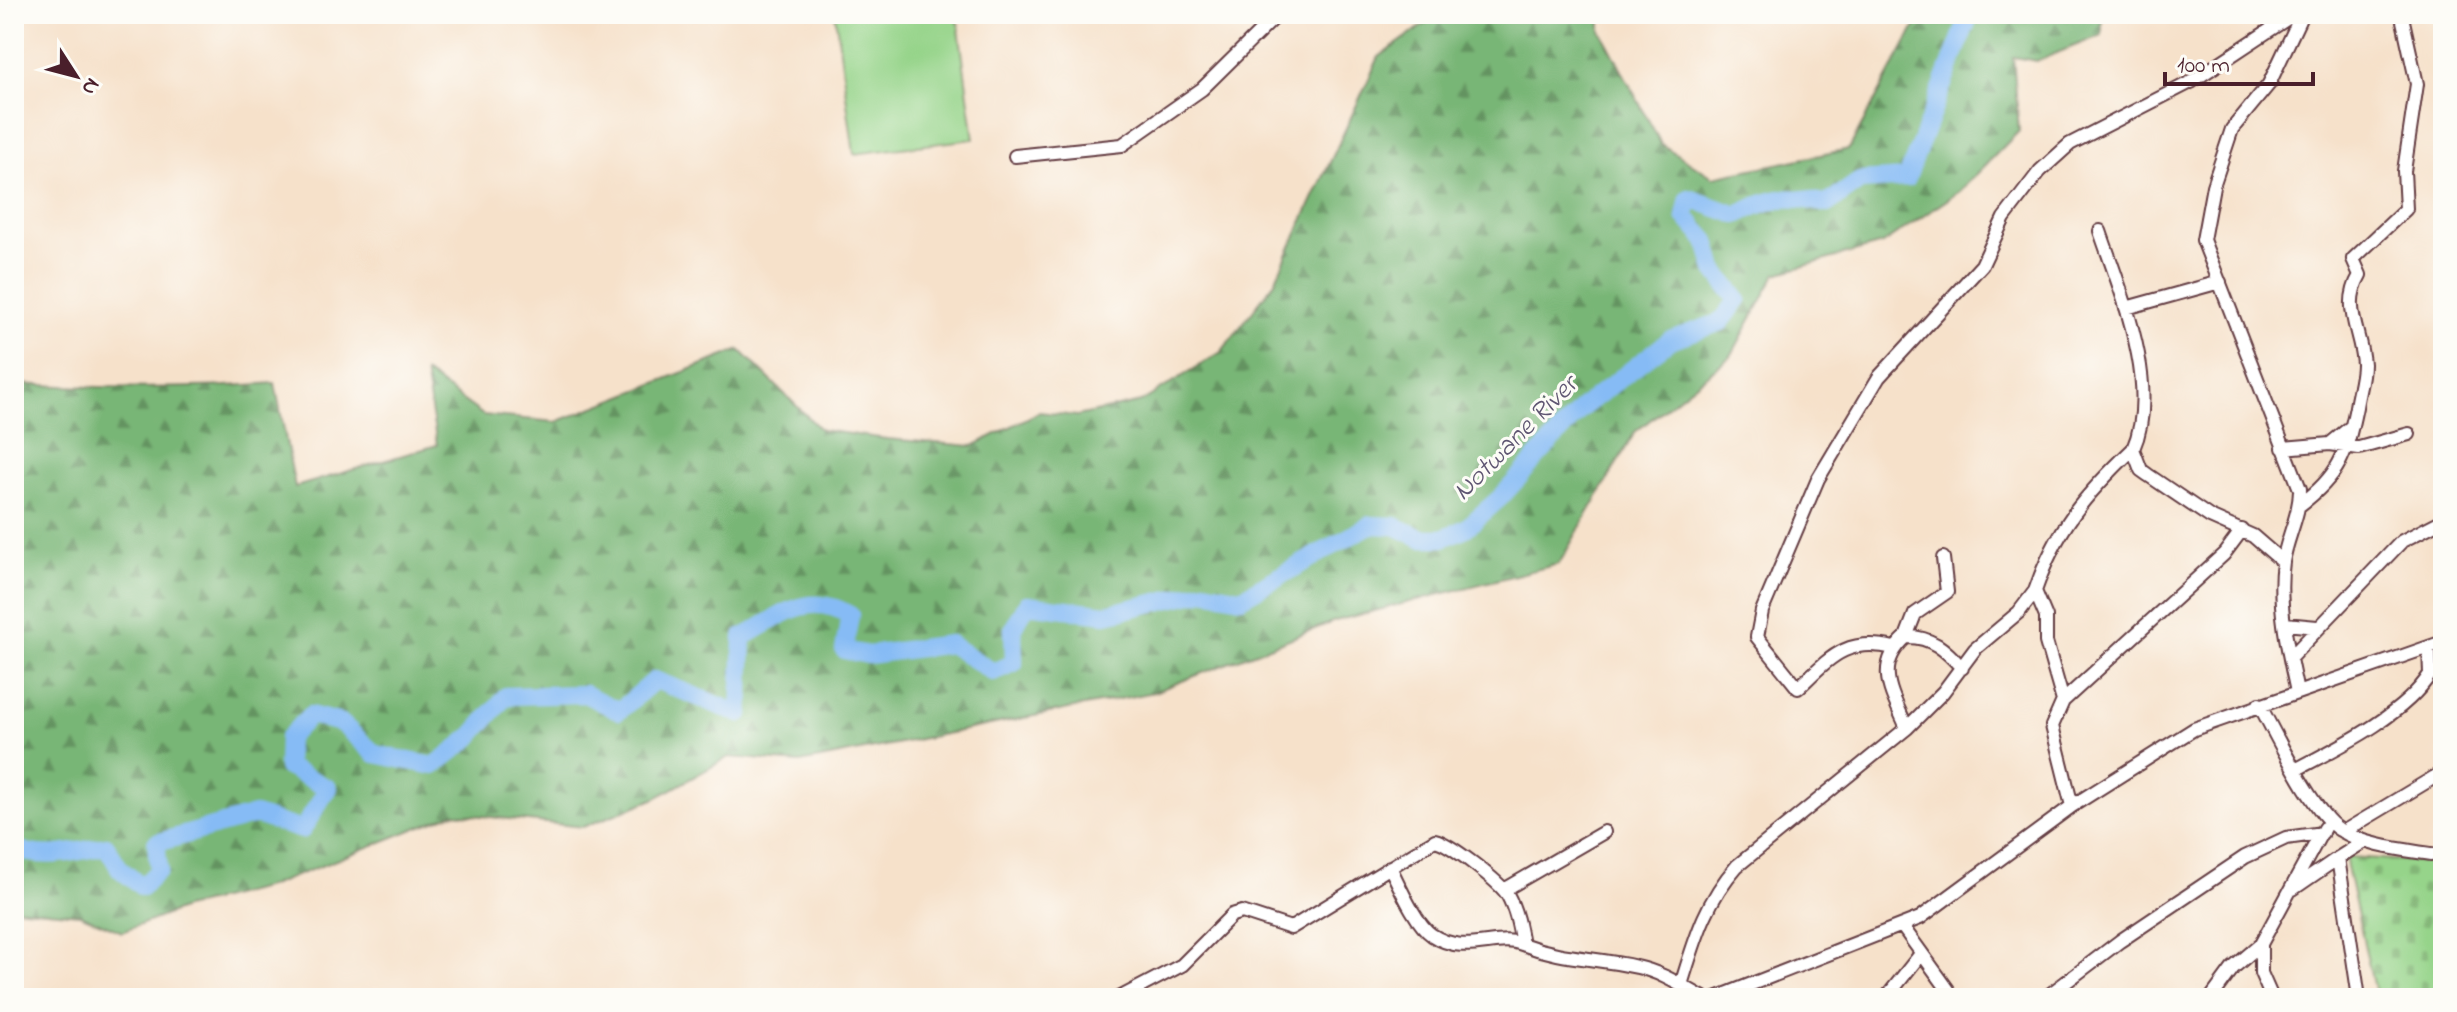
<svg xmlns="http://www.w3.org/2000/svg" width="2457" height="1012" font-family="'Indie Flower',sans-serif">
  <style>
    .forest { fill: url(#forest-firs); stroke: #616a50; stroke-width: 2 }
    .cemetery { fill: url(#cemetery-stones); stroke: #707a5a; stroke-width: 2 }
    .park { fill: #96d48a; stroke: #707a5a; stroke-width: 2 }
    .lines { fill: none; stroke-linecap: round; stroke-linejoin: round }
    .river { stroke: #86bbf5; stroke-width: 18 }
    .minor-casing { stroke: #643c43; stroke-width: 16 }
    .minor { stroke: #fff; stroke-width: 12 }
    .labels { text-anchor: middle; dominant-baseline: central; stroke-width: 6; stroke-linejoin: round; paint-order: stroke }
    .water-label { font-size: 28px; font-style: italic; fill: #5f5672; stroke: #fdfcf7 }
  </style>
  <defs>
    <pattern id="forest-firs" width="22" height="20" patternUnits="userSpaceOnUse" patternTransform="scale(2)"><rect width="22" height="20" fill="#78b676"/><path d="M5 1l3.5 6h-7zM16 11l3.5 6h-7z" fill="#649361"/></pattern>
    <pattern id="cemetery-stones" width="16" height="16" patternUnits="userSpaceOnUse" patternTransform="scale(2)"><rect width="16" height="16" fill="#96d48a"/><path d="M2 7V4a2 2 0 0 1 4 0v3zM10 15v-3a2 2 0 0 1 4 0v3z" fill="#83b677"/></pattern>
  </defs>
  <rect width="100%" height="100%" fill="#fdfcf7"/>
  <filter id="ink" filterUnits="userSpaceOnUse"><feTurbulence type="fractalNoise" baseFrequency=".0125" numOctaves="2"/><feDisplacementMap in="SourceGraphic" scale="16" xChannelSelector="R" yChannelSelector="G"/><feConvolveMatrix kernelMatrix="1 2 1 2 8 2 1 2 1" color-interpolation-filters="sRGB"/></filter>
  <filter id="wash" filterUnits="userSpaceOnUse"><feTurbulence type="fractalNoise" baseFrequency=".006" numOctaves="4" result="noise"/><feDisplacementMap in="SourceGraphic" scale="32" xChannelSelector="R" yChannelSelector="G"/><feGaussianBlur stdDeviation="1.8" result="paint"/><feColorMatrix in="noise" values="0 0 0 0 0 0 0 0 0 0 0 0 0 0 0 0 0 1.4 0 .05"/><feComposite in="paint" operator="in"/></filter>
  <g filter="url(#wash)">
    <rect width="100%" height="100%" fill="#f6e1ca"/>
    <path class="forest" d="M1439,14h162v17l60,113 52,33 136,-28 73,-135h180v21l-65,26 -24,-4 6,74 -59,60 -78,53 -106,30 -45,82 -96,76 -76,132 -224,57 -181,71 -354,71 -71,-6 -73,41 -73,29 -129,-14 -186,74 -84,21 -62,24 -42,-18 -66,-6v-524c87,4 174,6 261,-1l20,104 142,-42 -12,-72 58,42 73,7 184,-72 81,80 66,9 86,7 66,-34 38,4 64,-14 80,-50 53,-69 105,-226z"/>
    <path class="cemetery" d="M2348,857l95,6v135h-67l-30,-136z"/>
    <path class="park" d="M835,14h122l17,125 -120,15z"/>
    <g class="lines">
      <path class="river" d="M14,847c25,15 65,4 92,-1l14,23 22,18 17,-17 -3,-27 99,-28 47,15 26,-42 -41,-21 1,-29 22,-23 31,8 34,31 59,12 36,-28 36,-42 79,-2 34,17 36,-31 85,34 3,-77c40,-21 64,-47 107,-22l-6,35 24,5 82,-11 43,28 21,-9 -1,-34 14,-25 79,10 99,-23 36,7 129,-73 25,1 26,12h22l23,-10 35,-31 82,-90 87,-67 51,-18 17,-22 -23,-30 -8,-29 -22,-25 4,-18 48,17c35,-18 52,-21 90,-11l33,-23 47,-3 63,-164"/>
    </g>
  </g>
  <g filter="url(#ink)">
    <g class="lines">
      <defs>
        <path id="minor" d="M1015,156l107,-11 80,-56 76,-75
          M2100,231c21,62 61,155 33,218l8,21 7,5 62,42 43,19 30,26
          M2126,308l94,-26
          M2330,444l29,4 50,-14
          M2283,448l47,-4 22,-18
          M2300,505c40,-30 46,-50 56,-98 2,-14 7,-29 7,-43 -2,-33 -22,-57 -3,-89l-7,-16 53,-50 -2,-38 13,-87 -14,-63 2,-7
          M2285,624l32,3
          M1906,637l9,-23 32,-22 -4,-34
          M1894,648c-48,-11 -63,9 -96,40l-41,-51 5,-26 56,-132 61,-102 103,-112 22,-47 36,-47 30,-27 121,-62 103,-68
          M2290,658l112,-117 41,-21
          M2297,692c-9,-41 -20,-89 -14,-130 4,-25 17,-47 17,-73l-97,-249 10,-54 19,-57 37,-45 33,-70
          M2063,701l-17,-59v-25l-11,-26c22,-64 50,-96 98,-142
          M2259,704c16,29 55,111 81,126 29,18 70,20 103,26
          M1907,728c-15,-35 -34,-61 -1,-91 25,-1 40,13 56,31
          M2295,770c42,-22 110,-55 135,-96l-1,-27
          M2072,806l-20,-80 11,-25 161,-147 18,-24
          M2343,832l100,-60
          M1390,867c9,18 26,58 42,68 33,22 64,-1 90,9 42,16 73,13 115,23 24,5 45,19 67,31
          M2293,889l45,-31
          M1504,890l100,-58
          M1902,926l52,72
          M1681,985c14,-45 24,-83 56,-119l170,-138 36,-36 32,-43 44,-37 16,-21
          M1119,998l63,-33 50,-50 10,-3 49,16 144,-88c16,4 63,41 72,54 9,16 12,33 15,50
          M1716,998l204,-80 152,-112 122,-77 249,-87
          M1886,998l34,-43
          M2045,998l75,-57 125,-84 41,-19 36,-5
          M2211,998l22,-30 28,-24
          M2272,998l-11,-25v-29l63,-116
          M2359,998l-21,-140 27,-17"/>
      </defs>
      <use href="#minor" class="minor-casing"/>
      <use href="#minor" class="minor"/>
    </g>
  </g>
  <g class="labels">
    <g class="water-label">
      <text transform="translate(1516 439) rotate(-45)">Notwane River</text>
    </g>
  </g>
  <rect width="2457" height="1012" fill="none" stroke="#fdfcf7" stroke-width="48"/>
  <g transform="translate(76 76) rotate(126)" stroke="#fdfcf7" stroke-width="6" paint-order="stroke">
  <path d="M0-6L14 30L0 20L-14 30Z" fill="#4a1f2b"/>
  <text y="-12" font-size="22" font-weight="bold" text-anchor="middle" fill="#4a1f2b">N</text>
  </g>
  <path d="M2165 72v12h148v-12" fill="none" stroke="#4a1f2b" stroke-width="4"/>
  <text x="2177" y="72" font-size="24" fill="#4a1f2b" stroke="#fdfcf7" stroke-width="6" paint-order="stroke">100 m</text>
</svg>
